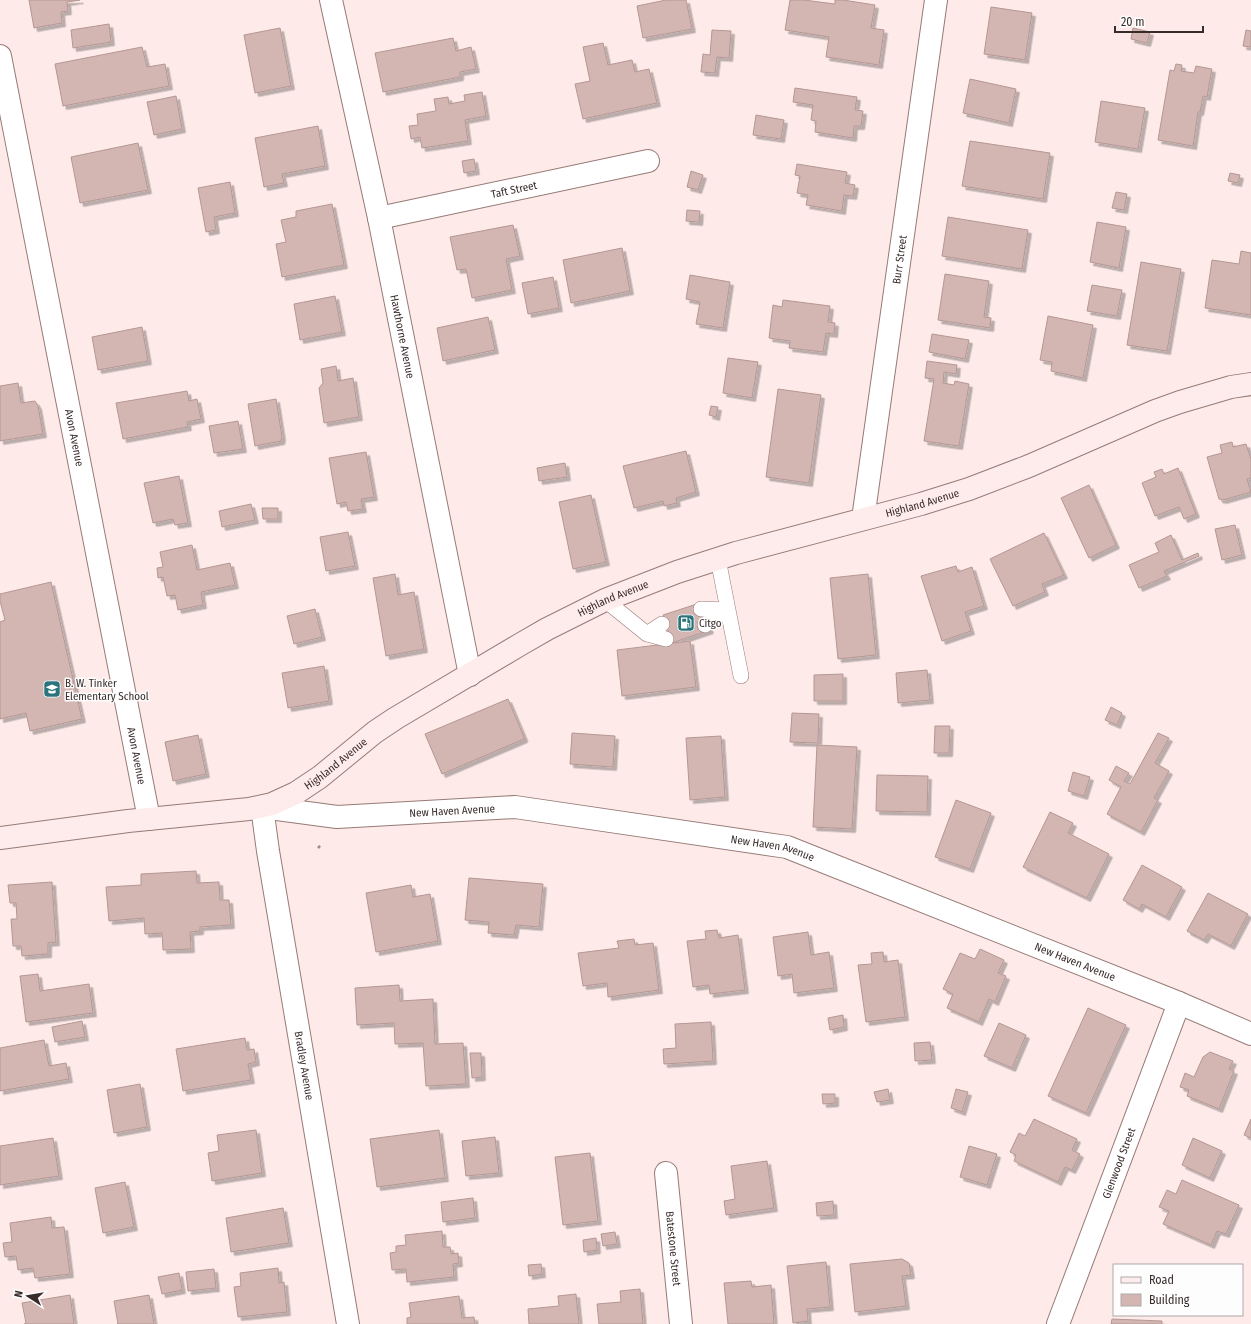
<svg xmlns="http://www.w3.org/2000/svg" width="1251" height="1324" font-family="'Fira Sans Condensed',sans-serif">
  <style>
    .building { fill: #d3b5b1; stroke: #b49794; filter: url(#shadow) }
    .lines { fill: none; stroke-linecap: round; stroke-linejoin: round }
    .service-casing { stroke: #967a76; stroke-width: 16 }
    .minor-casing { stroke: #967a76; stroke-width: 24 }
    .tertiary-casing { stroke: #967a76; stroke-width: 24 }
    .secondary-casing { stroke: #967a76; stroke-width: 24 }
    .path { stroke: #998a88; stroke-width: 2.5; stroke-dasharray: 3 2; stroke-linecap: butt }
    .service { stroke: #fff; stroke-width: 15 }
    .minor { stroke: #fff; stroke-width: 22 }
    .tertiary { stroke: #fff; stroke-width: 22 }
    .secondary { stroke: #fdeceb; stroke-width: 22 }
    .labels { text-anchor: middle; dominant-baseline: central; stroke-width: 3; stroke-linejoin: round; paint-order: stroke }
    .street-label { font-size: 11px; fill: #382c2b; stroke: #fdfdfd }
    .poi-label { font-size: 11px; fill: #382c2b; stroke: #fdfdfd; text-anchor: start }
  </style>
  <defs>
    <filter id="shadow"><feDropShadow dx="3.5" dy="3.5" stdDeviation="0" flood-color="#0004"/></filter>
  </defs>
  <rect width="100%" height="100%" fill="#feebe9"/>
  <path class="building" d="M29,0h51l-13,2 1,9 -7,1 1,11 -28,5z
    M666,0h20l6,29 -49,9 -6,-32z
    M790,0h14l31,4v-4h8l32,5 -4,23 13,2 -5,35 -53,-8 3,-20 -44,-7z
    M991,7l41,6 -7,47 -41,-6z
    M109,24l2,18 -38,6 -2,-18z
    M280,28l11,58 -36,7 -11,-58z
    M1133,28l17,4 -3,11 -16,-4z
    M712,30l19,1 -2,27 -12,-1 -2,16 -14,-1 2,-18 7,1z
    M1246,30l5,1v16l-8,-1z
    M453,38l3,13 15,-4 5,22 -16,3v5l-77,15 -8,-39z
    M603,43l5,22 24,-5 3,12 14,-3 8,34 -74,16 -8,-35 15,-3 -7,-34z
    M142,47l5,20 18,-3 4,22 -106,20 -8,-42z
    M1176,64l6,1 -1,6 13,2 2,-7 16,3 -5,28 -4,-1 -3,16h-2l-5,34 -35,-6 12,-70 4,1z
    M970,79l46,10 -7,34 -46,-10z
    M795,88l62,9 -2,13 8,1 -2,15h-7l-1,12 -38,-6 1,-11 -5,-1 2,-15 -20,-3z
    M482,92l4,24 -21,4 3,21 -46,7 -2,-11 -9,2 -2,-13 9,-1 -1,-11 19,-3 -2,-12 14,-2 1,7 16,-3 -1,-6z
    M176,96l6,33 -28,6 -7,-33z
    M1101,101l44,7 -7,41 -43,-7z
    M756,115l28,5 -3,19 -28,-4z
    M318,126l7,40 -43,8 2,9 -20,4 -9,-49z
    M970,141l80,12 -7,46 -81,-13z
    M138,143l10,47 -68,13 -9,-46z
    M474,159l2,12 -12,2 -2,-12z
    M797,164l50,8 -2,11 10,2 -2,11 -9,-1 -2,16 -36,-6 2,-10 -11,-2 3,-17 -5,-1z
    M691,171l12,4 -5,15 -11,-3z
    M1230,173l10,2 -2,8 -10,-2z
    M230,182l5,31 -21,4 2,13 -10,2 -8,-44z
    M1116,192l11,2 -3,16 -12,-2z
    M332,204l12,61 -62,12 -6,-33 10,-2 -5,-22 15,-3v-6z
    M687,210l13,1 -1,11 -13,-1z
    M948,217l80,13 -6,39 -80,-13z
    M1097,222l29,5 -7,41 -29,-6z
    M513,225l7,31 -14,3 6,31 -40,8 -6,-29 -9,1 -7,-33z
    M622,248l8,43 -59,12 -8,-43z
    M1241,251l10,2v62l-46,-7 7,-48 27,4z
    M1141,262l40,7 -14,82 -40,-6z
    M945,274l44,7 -5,36 7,1 -1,10 -52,-8z
    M690,275l40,7 -7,46 -27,-4 4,-22 -14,-3z
    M553,277l6,31 -31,6 -6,-31z
    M1092,285l30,5 -5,26 -30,-5z
    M335,296l7,36 -42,8 -6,-36z
    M783,300l47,6 -2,16 7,1 -1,11 -8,-1 -3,19 -34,-4 1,-7 -21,-3 4,-33 9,2z
    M1048,316l45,9 -10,53 -32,-7 1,-9 -12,-2z
    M488,317l7,33 -52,11 -6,-33z
    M142,327l6,34 -50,9 -6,-33z
    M932,334l37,6 -4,19 -36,-7z
    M728,358l30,4 -6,36 -29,-5z
    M927,361l30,4 -1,9 -12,-2 -1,11 11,2 1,-4 14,3 -10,62 -35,-5 10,-62 -9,-1z
    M336,366l2,15 15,-3 6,39 -35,6 -5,-35 4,-5 -2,-14z
    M18,383l3,20 14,-2 3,5 5,28 -43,7v-55z
    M778,389l43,6 -12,88 -43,-6z
    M187,391l2,10 8,-2 4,20 -14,3 1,5 -65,12 -7,-36z
    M276,399l6,38 -1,4 -26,5 -7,-42z
    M711,406l7,1 -2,10 -7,-2z
    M238,421l5,28 -29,4 -5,-27z
    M1232,442l1,5 13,-3 5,15v19l-4,1 4,13 -28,8 -4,-1 -12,-42 15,-4 -2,-8z
    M686,451l10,41 -20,6 1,5 -13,3 -1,-5 -29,7 -11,-42z
    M366,452l8,45 -13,2 2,10 -15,2 -2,-9 -9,2 -8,-46z
    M565,463l2,14 -28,4 -2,-13z
    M1178,468l18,46 -12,5 -5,-12 -24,9 -13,-33 14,-6 -2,-5 8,-3 2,5z
    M179,476l9,47 -13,2 -2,-6 -20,4 -9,-40z
    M1089,485l27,60 -27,13 -28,-60z
    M591,495l15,67 -33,7 -14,-67z
    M251,504l4,16 -33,7 -3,-16z
    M262,508h16v11h-15z
    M1235,525l7,30 -20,5 -7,-31z
    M348,532l7,34 -29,5 -6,-34z
    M1044,533l20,42 -22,9 3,8 -32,14 -23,-47z
    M1171,535l11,25 16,-7 1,3 -35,15 3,5 -28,12 -10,-23 30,-13 -4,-9z
    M192,545l5,25 33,-7 5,22 -34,7 2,13 -25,5 -3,-15 -8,1 -4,-19 -5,1 -1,-10 6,-1 -3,-15z
    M956,566l2,6 14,-5 12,39 -19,6 6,19 -29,10 -21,-65z
    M395,574l3,21 16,-3 10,57 -38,7 -13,-78z
    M868,574l8,81 -38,4 -8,-81z
    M51,582l31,137 -52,12 -4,-18 -26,6v-97l5,-2 -5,-19v-7z
    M700,603l10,27 -38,13 -9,-28z
    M315,609l7,28 -28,7 -7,-28z
    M690,641l6,46 -74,9 -5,-46z
    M324,666l5,35 -41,7 -6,-35z
    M927,670l3,30 -32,3 -2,-30z
    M843,674v27h-29v-26z
    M508,699l16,38v2l-82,35 -17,-40z
    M1111,707l11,6 -5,12 -12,-5z
    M792,713l27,1 -1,29 -28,-1z
    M935,726h15l-1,27h-15z
    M572,733l43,3 -2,31 -43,-3z
    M1158,733l11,5 -14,25 14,8 -15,27 4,2 -17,32 -34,-18 14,-27 -12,-7 7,-14 13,7 -5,8 6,3z
    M198,735l8,39 -33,7 -8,-39z
    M721,736l4,61 -35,3 -4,-62z
    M817,745l40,2 -5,82 -39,-2z
    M1073,772l17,5 -6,19 -16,-5z
    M877,775l51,1 -1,36 -51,-1z
    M956,800l35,13 -21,56 -35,-12z
    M1050,812l23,11 -5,10 41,21 -22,44 -64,-31z
    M1142,865l40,22 -16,30 -24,-13 -3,5 -16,-9z
    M196,871l1,12 22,-1 1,18h9l2,25 -31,2v4l-10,1 1,17 -28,1 -1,-17 -17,1 -1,-16 -35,3 -3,-34 35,-2v-11z
    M469,878l74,6 -4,43 -23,-2 -2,10 -26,-2 1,-11 -24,-2z
    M52,882l4,60 -8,1v11l-26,2 -1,-10h-8l-2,-27h6l-1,-16h-6l-2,-18z
    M411,885l2,12 17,-3 8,47 -62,11 -10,-59z
    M1208,893l40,21 -17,32 -23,-12 -4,6 -17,-9z
    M717,930l2,8 19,-3 7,55 -35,4 -1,-9 -16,2 -6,-46 19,-2 -1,-8z
    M808,932l3,23 18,-3 5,36 -40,5 -2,-19 -14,2 -5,-39z
    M634,939l1,6 18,-2 6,47 -51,7 -1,-14 -24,3 -5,-33 41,-5 -2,-7z
    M980,949l24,11 -6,13 8,3 -11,26 -6,-3 -10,23 -32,-14 6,-14 -10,-5 17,-36 15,6z
    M883,952l1,10 14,-2 7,57 -39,5 -8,-57 14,-1 -1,-11z
    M38,974l2,17 49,-7 4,29 -67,9 -6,-46z
    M399,985l1,16 33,-2 2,45 28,-1 3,41 -40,2 -3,-43 -28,1 -1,-21 -37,2 -2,-37z
    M1088,1008l38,17 -40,88 -38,-17z
    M843,1015l1,12 -14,3 -2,-12z
    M82,1021l3,16 -30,5 -3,-15z
    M711,1022l2,39 -49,3 -1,-15 13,-1 -1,-24z
    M999,1023l27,12 -14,33 -28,-12z
    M245,1038l2,12 7,-1 2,13 -8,2 3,16 -68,11 -7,-42z
    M44,1040l5,26 17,-3 3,16 -69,12v-43z
    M930,1042l2,18 -17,1 -1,-18z
    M1210,1052l23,9 -4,8 5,2 -15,38 -32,-13 2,-6 -9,-3 5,-14 9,4 9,-20z
    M470,1053h11l1,24 -10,1z
    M140,1084l7,43 -33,6 -7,-43z
    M888,1089l2,11 -13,2 -3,-10z
    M956,1089l12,3 -6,20 -11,-4z
    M822,1094h13v9l-12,1z
    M1034,1119l43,20 -5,11 8,4 -8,16 -7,-3 -7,15 -44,-21 2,-6 -6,-3 9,-19 6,3z
    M1251,1119v19l-7,-3z
    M256,1130l6,43 -50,8 -4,-28 11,-2 -2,-16z
    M439,1130l6,48 -68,9 -7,-48z
    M495,1137l4,36 -33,3 -4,-35z
    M53,1138l6,38 -59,9v-39z
    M1193,1138l29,13 -12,27 -28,-13z
    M969,1146l28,8 -10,31 -27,-8z
    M590,1153l8,68 -35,4 -8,-68z
    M767,1161l7,47 -48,7 -2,-14 11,-2 -4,-33z
    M1182,1180l57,25 -13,29 -9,-3 -6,14 -48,-21 6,-13 -10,-4 8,-17 9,4z
    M125,1182l9,45 -31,6 -8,-45z
    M473,1198l2,20 -32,4 -2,-20z
    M833,1201l1,14 -17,1 -1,-13z
    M283,1208l6,35 -58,9 -5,-34z
    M51,1217l1,11 12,-1 6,47 -35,4 -2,-10 -15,2 -2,-14 -11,1 -2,-14 9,-1 -2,-19z
    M442,1231l1,16h7l1,7 7,-1 1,10 -6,1 1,13 -47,5 -1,-13 -14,1 -2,-17 6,-1v-6l10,-1 -1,-10z
    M615,1232l2,12 -14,2 -2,-12z
    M596,1238l1,12 -13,2 -1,-12z
    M902,1259l7,4 2,12 -9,1 4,30 -51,6 -5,-48z
    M826,1262l4,45 -23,2 1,12 -15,2 -6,-57z
    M541,1264l1,10 -13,2 -1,-11z
    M278,1268l1,15 5,-1 3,30 -49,5 -4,-30 7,-1 -1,-13z
    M214,1269l2,19 -28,3 -2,-19z
    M179,1273l3,17 -20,4 -4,-17z
    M751,1281l1,6 19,-2 3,39h-46l-4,-41z
    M640,1289l3,35h-44l-2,-20 24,-2 -1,-11z
    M576,1294l3,30h-50l-1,-15 31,-3 -1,-10z
    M70,1295l4,29h-50l2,-1 -4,-20z
    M149,1295l5,29h-37h1l-4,-23z
    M459,1296l3,22 12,-1 1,7h-68v-6l4,-1 -2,-14z
    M1112,1319l50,2v3h-51z"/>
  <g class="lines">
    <defs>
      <path id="service" d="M718,559l23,117
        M605,600l42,34 19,5
        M701,609l26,1 -22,15
        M647,634l15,-10"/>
      <g id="minor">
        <path id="s1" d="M331,0l48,218 91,457"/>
        <path id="s2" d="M0,56l149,763"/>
        <path id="s3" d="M379,218l269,-57"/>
        <path id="s4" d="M863,519l73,-519"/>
        <path id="s5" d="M262,807l75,10 178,-10 272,40 392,156 72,31"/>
        <path id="s6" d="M666,1173l15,151"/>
        <path id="s7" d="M1058,1324l121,-321"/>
      </g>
      <g id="tertiary">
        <path id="s8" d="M262,807l6,44 80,473"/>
      </g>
      <g id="secondary">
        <path id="s9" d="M0,838l128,-17 121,-12 23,-5 24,-11 24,-16 55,-45 21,-14 125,-74 26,-15 58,-29 72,-28 59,-19 185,-49 48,-15 60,-23 126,-55 25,-9 51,-15 20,-3"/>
      </g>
    </defs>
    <use href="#service" class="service-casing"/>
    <use href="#minor" class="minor-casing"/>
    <use href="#tertiary" class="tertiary-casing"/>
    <use href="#secondary" class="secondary-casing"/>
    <path class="path" d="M318,848l3,-3"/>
    <use href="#service" class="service"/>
    <use href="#minor" class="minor"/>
    <use href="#tertiary" class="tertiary"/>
    <use href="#secondary" class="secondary"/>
  </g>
  <defs>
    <symbol id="fuel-square" viewBox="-11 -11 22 22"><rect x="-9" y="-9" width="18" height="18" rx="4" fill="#2c747d" stroke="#fdfdfd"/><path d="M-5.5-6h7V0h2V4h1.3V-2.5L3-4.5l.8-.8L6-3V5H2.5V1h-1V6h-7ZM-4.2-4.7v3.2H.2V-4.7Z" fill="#fff"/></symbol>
    <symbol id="school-square" viewBox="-11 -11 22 22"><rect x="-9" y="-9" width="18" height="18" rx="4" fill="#2c747d" stroke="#fdfdfd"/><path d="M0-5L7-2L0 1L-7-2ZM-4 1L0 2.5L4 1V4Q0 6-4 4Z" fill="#fff"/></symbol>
  </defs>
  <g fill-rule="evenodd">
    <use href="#fuel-square" x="676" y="613" width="20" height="20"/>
    <use href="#school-square" x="42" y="679" width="20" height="20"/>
  </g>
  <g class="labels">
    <g class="street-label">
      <text stroke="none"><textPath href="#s3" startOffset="138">Taft Street</textPath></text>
      <text stroke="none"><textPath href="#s4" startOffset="262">Burr Street</textPath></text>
      <text stroke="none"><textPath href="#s1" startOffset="344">Hawthorne Avenue</textPath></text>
      <text stroke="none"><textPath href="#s2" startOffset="389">Avon Avenue</textPath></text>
      <text stroke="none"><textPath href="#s9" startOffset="998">Highland Avenue</textPath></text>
      <text stroke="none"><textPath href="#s9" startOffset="674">Highland Avenue</textPath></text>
      <text stroke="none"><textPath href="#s2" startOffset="713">Avon Avenue</textPath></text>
      <text stroke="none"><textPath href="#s9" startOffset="350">Highland Avenue</textPath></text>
      <text stroke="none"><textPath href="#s5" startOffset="191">New Haven Avenue</textPath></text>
      <text stroke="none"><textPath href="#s5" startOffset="515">New Haven Avenue</textPath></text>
      <text stroke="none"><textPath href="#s5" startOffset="839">New Haven Avenue</textPath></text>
      <text stroke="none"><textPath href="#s8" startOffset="262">Bradley Avenue</textPath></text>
      <text stroke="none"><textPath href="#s7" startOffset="172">Glenwood Street</textPath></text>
      <text stroke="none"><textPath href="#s6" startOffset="76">Batestone Street</textPath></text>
    </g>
    <g class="poi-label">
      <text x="699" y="623">Citgo</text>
      <text x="65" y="683">B. W. Tinker<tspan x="65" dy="13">Elementary School</tspan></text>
    </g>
  </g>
  <rect x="1113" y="1264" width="130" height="52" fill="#fdfdfd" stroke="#aea9a9"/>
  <rect x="1121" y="1277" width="20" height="6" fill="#fdeceb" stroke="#aea9a9"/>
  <text x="1149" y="1284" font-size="12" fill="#382c2b">Road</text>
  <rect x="1121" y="1294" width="20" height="12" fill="#d3b5b1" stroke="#aea9a9"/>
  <text x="1149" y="1304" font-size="12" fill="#382c2b">Building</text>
  <g transform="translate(28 1296) rotate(282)" stroke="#fdfdfd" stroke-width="3" paint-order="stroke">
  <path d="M0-3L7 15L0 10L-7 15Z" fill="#382c2b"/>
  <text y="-6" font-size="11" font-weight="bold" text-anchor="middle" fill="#382c2b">N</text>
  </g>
  <path d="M1115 26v6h88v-6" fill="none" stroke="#382c2b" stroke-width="2"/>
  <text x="1121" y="26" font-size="12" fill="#382c2b" stroke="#fdfdfd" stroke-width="3" paint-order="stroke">20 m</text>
</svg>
